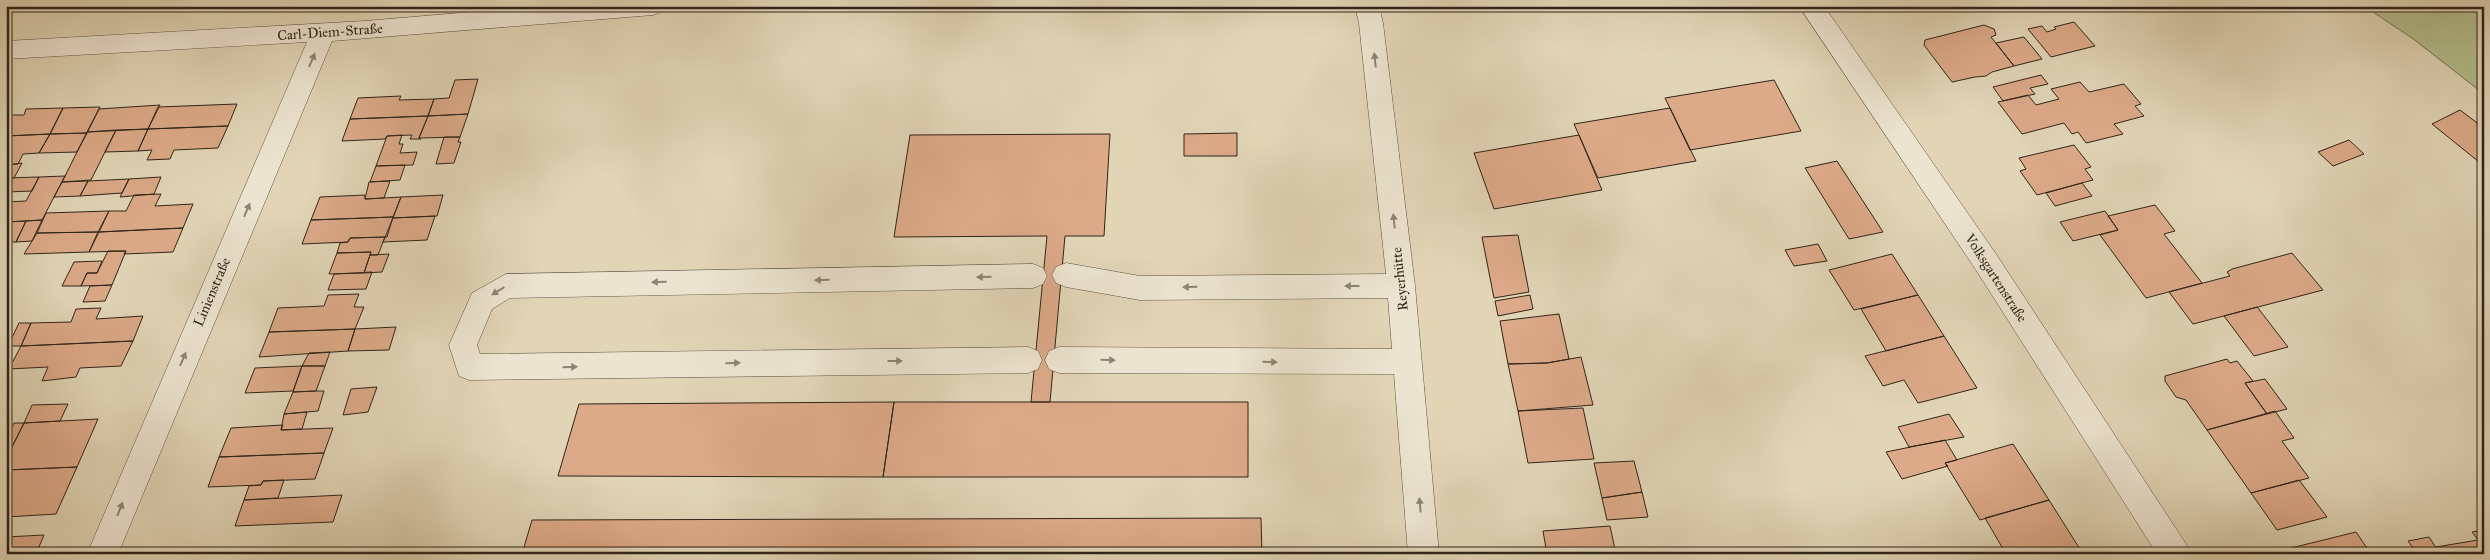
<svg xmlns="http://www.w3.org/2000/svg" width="2490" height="560" font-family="'IM FELL Great Primer',serif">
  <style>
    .green { fill: #b4bd8d; stroke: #717153 }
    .building { fill: #ddaa89; stroke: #2e2519 }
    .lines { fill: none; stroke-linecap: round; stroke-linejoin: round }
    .minor-casing { stroke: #5b5140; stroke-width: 1 }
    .minor { fill: #ece4d0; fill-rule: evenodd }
    .oneway { fill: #8d8474 }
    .labels { text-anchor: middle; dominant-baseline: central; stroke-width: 4; stroke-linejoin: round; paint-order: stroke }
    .street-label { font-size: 14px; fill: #2e2519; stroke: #ece4d0 }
  </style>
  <rect width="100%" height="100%" fill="#e1d5b6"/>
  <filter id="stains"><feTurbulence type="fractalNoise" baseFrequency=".004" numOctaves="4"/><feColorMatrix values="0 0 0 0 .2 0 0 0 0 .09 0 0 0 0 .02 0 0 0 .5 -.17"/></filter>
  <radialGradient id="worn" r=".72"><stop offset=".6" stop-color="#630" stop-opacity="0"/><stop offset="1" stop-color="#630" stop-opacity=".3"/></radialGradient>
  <path class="green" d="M2364,6h120v88l-72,-56z"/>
  <path class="building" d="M2074,22l21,24 -44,11 -23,-28 14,-3 5,6 9,-3 -2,-2z
    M1984,25l10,4 2,6 -5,2 23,29 -22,6 -6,4 -11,1 -23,5 -28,-37 1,-5z
    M2024,37l18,22 -28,7 -18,-23z
    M2041,75l7,9 -18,4 5,6 -32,7 -10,-14z
    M478,79l-10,35 -40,2 6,-17 15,-1 6,-18z
    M1774,80l27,51 -111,19 -25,-52z
    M2080,82l9,10 35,-8 17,20 -6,2 9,10 -30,8 9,10 -37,9 -8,-11 -6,2 -8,-11 -42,11 -24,-32 30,-7 8,10 23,-6 -8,-10z
    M401,96l-2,4 35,-1 -6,17 -78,3 8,-21z
    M237,104l-9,22 -80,3 10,-22z
    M160,105l-12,24 -61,3 12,-23z
    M100,107l-13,26 -37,1 13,-26z
    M63,108l-13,26 -44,2v-21h18l2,-6z
    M1670,108l26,53 -98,17 -24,-54z
    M2460,110l24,18v38l-52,-42z
    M468,114l-8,23 -41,1 9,-22z
    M428,116l-9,22 2,1h-11l2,-4 -25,1 -2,3 -43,2 8,-22z
    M228,126l-10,22 -44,2 -4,9 -23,1 5,-10 -14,1 10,-22z
    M148,129l-10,22 -33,1 11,-22z
    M116,130l-25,50 -29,2 25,-50z
    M87,133l-10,19 -38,1 11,-19z
    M1237,133v23h-53v-22z
    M50,134l-11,19 -16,1 -5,10 -12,1v-29z
    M1110,134l-6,102h-39l-15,166h-19l16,-166 -153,1 16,-102z
    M402,135l-3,9h4l-3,9 17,-1 -4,13 -37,1 11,-30z
    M1579,135l23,55 -108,19 -20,-56z
    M444,137h16l-2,5h3l-7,21 -18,1z
    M2349,140l15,14 -31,12 -15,-14z
    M2074,145l17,22 -6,2 8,11 -56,15 -17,-24 6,-2 -7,-11z
    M1837,161l46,71 -34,7 -44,-71z
    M22,163l-8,15h-8v-13z
    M405,165l-5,15 -30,2 6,-16z
    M65,176l-23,44 -36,2v-20l20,-1 13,-24z
    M39,177l-7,14 -26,1v-14z
    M161,177l-7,17 -34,3 9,-18z
    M129,179l-7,14 -42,3 8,-15z
    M88,181l-8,15 -26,1 8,-15z
    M390,181l-6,17 -19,1 4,-17z
    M2082,183l10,13 -37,10 -9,-13z
    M161,194l-6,12 38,-2 -10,24 -84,4 10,-21h17l8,-16z
    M365,195v4l36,-2 -8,20 -82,3 9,-23z
    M443,195l-6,21 -44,2 8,-21z
    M2155,205l20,26 -11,3 38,49 -56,15 -46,-63 18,-5 -10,-14z
    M109,211l-11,21 -61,1 9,-20z
    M2105,211l13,19 -45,11 -13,-19z
    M435,216l-8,24 -44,2 10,-24z
    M393,217l-6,20 -37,1 -2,4 -46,2 9,-24z
    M42,220l-10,21 -16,1 10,-21z
    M26,221l-10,21h-10v-20z
    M183,228l-10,24 -49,2 2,-3 -37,1 10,-20z
    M98,232l-9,20 -65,2 13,-21z
    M1518,235l11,57 -35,6 -12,-61z
    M385,237l-7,18h-8l1,-3 -34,1 3,-10 8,-1 2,-4z
    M1818,244l9,17 -33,5 -9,-16z
    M108,251h18l-14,34 -31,1 6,-13h10z
    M371,252l-7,21 -35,1 8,-21z
    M2292,253l31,37 -130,34 -24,-32 61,-16 -3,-4 5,-3z
    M389,254l-7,18 -18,1 6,-18z
    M1892,254l26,41 -64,15 -25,-40z
    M102,261l-5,12h-10l-6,13h-19l12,-24z
    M372,272l-6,17 -38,1 6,-16z
    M112,285l-7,16 -22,1 7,-16z
    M359,294l-5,13h10l-9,22 -86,3 9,-24 46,-2 4,-11z
    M1530,295l3,14 -35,7 -3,-15z
    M1918,295l26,41 -58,15 -25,-42z
    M2257,307l1,1 30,39 -34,9 -30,-40z
    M101,308l-5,11 47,-3 -10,25 -112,5 10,-23 40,-1 5,-13z
    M1559,314l10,45 -22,4 -39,1 -8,-43z
    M19,323h12l-10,23h-13z
    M396,327l-7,23 -41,1 7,-22z
    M355,329l-7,22 -89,6 10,-25z
    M1944,336l33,52 -59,15 -14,-23 -21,6 -18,-30z
    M133,341l-12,25 -41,2 -4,9 -34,4 6,-14 -39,2 12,-23z
    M330,352l-5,14h-23l7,-13z
    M1581,357l12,48 -75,6 -10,-47 39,-1z
    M2227,359l3,4 7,-2 16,20 -8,2 22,31 -60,16 -21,-30 -10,-3 -11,-16v-5z
    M302,366l-9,25 -48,2 10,-25z
    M302,366h23l-9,25 -23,1z
    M2265,379l22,30 -20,5 -22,-31z
    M377,387l-9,25 -25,3 8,-26z
    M316,391h8l-6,20 -34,3 9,-22z
    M894,402h354v75h-365z
    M894,402l-11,75 -325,-1 21,-72z
    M68,404l-8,17 -36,2 8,-18z
    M1583,408l11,51 -66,4 -10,-52z
    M2275,411l19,27 -12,3 27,37 -58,15 -44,-63z
    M307,412l-5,17 -21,1 3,-16z
    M1949,414l15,23 -55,10 -11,-20z
    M98,419l-21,48 -71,3v-11l18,-36z
    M14,423h10l-18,36v-19z
    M283,425l-2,5 52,-2 -9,25 -105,4 12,-29z
    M1945,440l12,20 -12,3 3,3 -46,13 -16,-27z
    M2013,444l36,56 -69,20 -35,-57z
    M324,453l-9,26 -52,2 -2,4 -53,2 11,-30z
    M1634,461l8,31 -40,6 -8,-35z
    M77,467l-21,47 -50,3v-47z
    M284,480l-6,18 -34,2 5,-14 12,-1 2,-4z
    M2299,480l28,37 -50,13 -26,-37z
    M1642,492l6,25 -41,3 -5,-22z
    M342,495l-9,27 -98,4 9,-26z
    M2049,500l34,54h-77l-21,-36z
    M1261,518l1,36h-740l10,-34z
    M1610,526l6,28h-69l-4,-23z
    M2484,530v24h-44l-4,-7 42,-7 -6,-8z
    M2356,532l15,22h-76l-4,-6z
    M44,535l-8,19h-30v-17z
    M2429,537l11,17h-23l-9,-13z"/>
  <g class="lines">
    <defs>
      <path id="minor" d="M542,6h123l-4,6 -8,3 -321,26 -214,513h-31l220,-512 -301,17v-18l359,-20z
        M1355,6h24l4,17 32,263 24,268h-31l-14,-180 -335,-1 -10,-4 -4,-9 4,-9 10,-4 333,2 -4,-51 -248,2 -74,-13 -10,-4 -4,-8 4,-8 10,-4 74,13 246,-2 -27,-251z
        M1799,6h25l172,248 190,290 4,10h-33l-181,-284z
        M1033,264l10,4 4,8 -4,8 -10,4 -523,10 -18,11 -15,36 3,9 548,-7 10,4 4,9 -4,9 -10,4 -559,7 -10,-4 -10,-31 23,-52 34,-19z"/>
    </defs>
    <use href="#minor" class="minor-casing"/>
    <use href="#minor" class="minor"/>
  </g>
  <defs><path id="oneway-solid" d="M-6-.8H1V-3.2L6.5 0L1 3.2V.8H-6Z" transform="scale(1.25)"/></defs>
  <g class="oneway">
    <use href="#oneway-solid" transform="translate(312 60) rotate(-67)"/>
    <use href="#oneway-solid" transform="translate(1375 60) rotate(-96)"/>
    <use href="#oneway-solid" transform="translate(247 210) rotate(-67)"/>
    <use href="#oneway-solid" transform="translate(1394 221) rotate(-96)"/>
    <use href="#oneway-solid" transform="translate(984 277) rotate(179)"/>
    <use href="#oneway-solid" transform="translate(822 280) rotate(179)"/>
    <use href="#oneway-solid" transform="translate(659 282) rotate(179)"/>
    <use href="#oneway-solid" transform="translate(1352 286) rotate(180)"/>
    <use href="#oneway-solid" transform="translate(1190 287) rotate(179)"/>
    <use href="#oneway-solid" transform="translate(498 291) rotate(149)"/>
    <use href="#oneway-solid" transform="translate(183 359) rotate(-67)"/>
    <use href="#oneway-solid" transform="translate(1108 360) rotate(1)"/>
    <use href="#oneway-solid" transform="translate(895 361)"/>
    <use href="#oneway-solid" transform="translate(1270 362) rotate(1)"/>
    <use href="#oneway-solid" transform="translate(733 363) rotate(-1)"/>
    <use href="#oneway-solid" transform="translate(570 367) rotate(-1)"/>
    <use href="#oneway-solid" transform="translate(1420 505) rotate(-95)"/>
    <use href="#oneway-solid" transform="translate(120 509) rotate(-68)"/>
  </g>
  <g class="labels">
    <g class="street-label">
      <text transform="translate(330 32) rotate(-4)">Carl-Diem-Straße</text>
      <text transform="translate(1996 278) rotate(57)">Volksgartenstraße</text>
      <text transform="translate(1400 279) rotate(-96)">Reyerhütte</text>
      <text transform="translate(212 292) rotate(-67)">Linienstraße</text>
    </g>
  </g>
  <rect width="2490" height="560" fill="none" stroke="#e1d5b6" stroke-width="25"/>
  <rect x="8" y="8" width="2475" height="545" fill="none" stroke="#2e2519" stroke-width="2.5"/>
  <rect x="12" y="12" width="2465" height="535" fill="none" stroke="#2e2519"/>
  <rect width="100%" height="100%" filter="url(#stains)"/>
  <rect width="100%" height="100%" fill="url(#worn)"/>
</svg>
